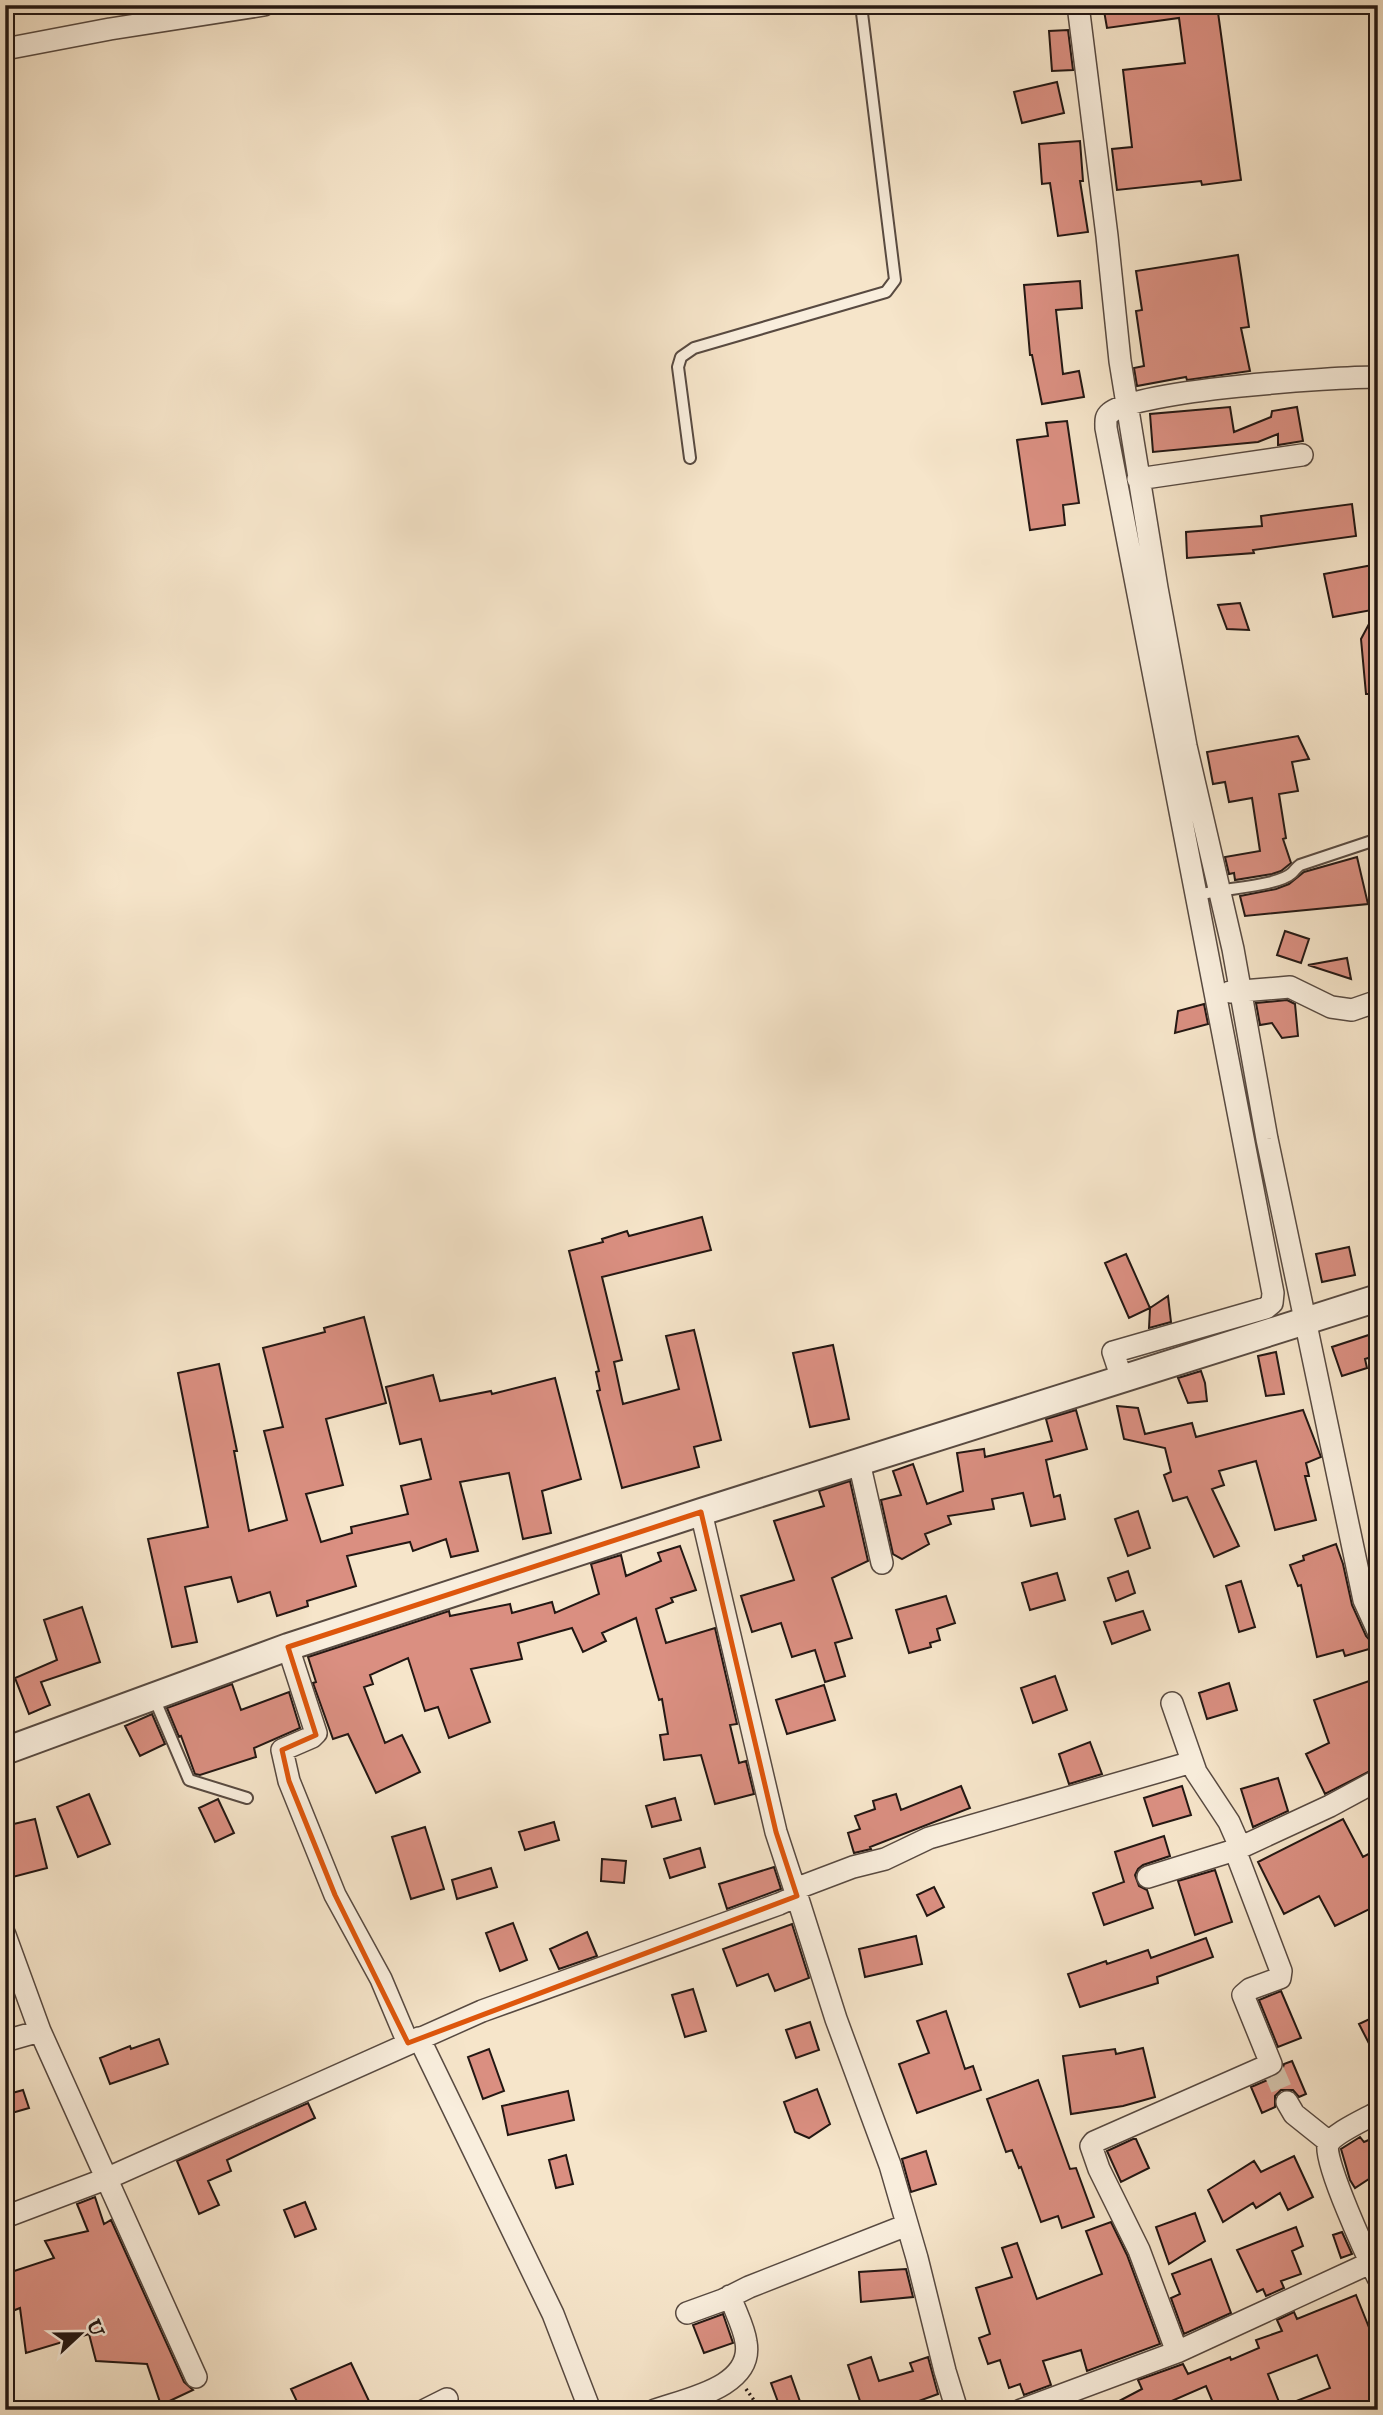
<svg xmlns="http://www.w3.org/2000/svg" width="1383" height="2415" font-family="'IM FELL English',serif">
  <style>
    .building { fill: #da8f81; stroke: #231713; stroke-width: 2; fill-rule: evenodd }
    .lines { fill: none; stroke-linecap: round; stroke-linejoin: round }
    .minor-tunnel { stroke: #d6c6af; stroke-width: 21; stroke-dasharray: 21 10; stroke-linecap: butt }
    .service-casing { stroke: #584a41; stroke-width: 14 }
    .minor-casing { stroke: #584a41; stroke-width: 24 }
    .tertiary-casing { stroke: #584a41; stroke-width: 30 }
    .path { stroke: #231713; stroke-width: 3.5; stroke-dasharray: 2 3.5; stroke-linecap: butt }
    .service { stroke: #f9eedd; stroke-width: 10 }
    .minor { stroke: #f9eedd; stroke-width: 21 }
    .tertiary { stroke: #f9eedd; stroke-width: 26 }
    .marked { fill: none; stroke: #de560c; stroke-width: 5; stroke-linejoin: round }
  </style>
  <rect width="100%" height="100%" fill="#f6e5ca"/>
  <filter id="stains"><feTurbulence type="fractalNoise" baseFrequency=".00286" numOctaves="4"/><feColorMatrix values="0 0 0 0 .2 0 0 0 0 .09 0 0 0 0 .02 0 0 0 .5 -.17"/></filter>
  <radialGradient id="worn" r=".72"><stop offset=".6" stop-color="#630" stop-opacity="0"/><stop offset="1" stop-color="#630" stop-opacity=".3"/></radialGradient>
  <path class="building" d="M1103,5h114l24,175 -39,5 -1,-4 -84,9 -5,-41 20,-2 -9,-77 62,-7 -6,-45 -72,10z
    M1068,30l5,40 -21,1 -3,-40z
    M1057,82l7,31 -42,10 -8,-31z
    M1080,141l3,40h-3l8,51 -30,4 -8,-53 -8,1 -3,-40z
    M1238,255l11,72 -8,1 9,43 -63,9 -1,-3 -49,9 -3,-18 10,-2 -8,-55 6,-1 -6,-39z
    M1080,281l2,27 -26,2 7,64 16,-3 5,26 -42,7 -10,-49h-2l-6,-70z
    M1230,407l4,25 37,-15 1,-6 25,-4 6,34 -25,4v-11l-20,8 -105,10 -3,-38z
    M1067,421l12,82 -16,2 2,20 -35,5 -13,-90 31,-4 -2,-13z
    M1352,504l4,32 -103,14 1,3 -67,5 -1,-26 76,-6 -1,-10z
    M1378,564v130h-12l-5,-55 16,-30 -44,8 -9,-43z
    M1240,603l9,27 -22,-1 -9,-24z
    M1298,736l11,23 -17,3 6,29 -19,3 7,44 -3,1 8,24 -10,8 -9,3 -37,6 -1,-7 -5,1 -4,-17 35,-6 -8,-53 -23,4 -4,-20 -12,2 -6,-32z
    M1357,857l11,47 -123,12 -5,-20 36,-7 13,-5 15,-12z
    M1285,931l24,8 -8,24 -24,-8z
    M1347,958l4,21 -43,-14z
    M1287,1000l8,4 3,32 -16,2 -10,-15 -12,2 -4,-22z
    M1204,1004l4,20 -33,9 3,-22z
    M702,1217l9,33 -109,27 20,83 -8,2 9,42 56,-15 -13,-53 28,-6 27,110 -27,7 5,20 -77,21 -25,-97 3,-1 -4,-18 3,-1 -30,-120 34,-9 -1,-3 25,-8 2,5z
    M1349,1247l6,28 -33,7 -6,-28z
    M1126,1254l24,54 -21,10 -24,-55z
    M1168,1296l3,26 -22,6 1,-20z
    M364,1317l22,86 -60,16 17,66 -37,9 15,48 31,-9 -1,-6 57,-13 -7,-28 30,-7 -10,-40 -21,5 -14,-57 47,-12 7,26 51,-10 1,3 63,-16 26,101 -39,12 9,42 -28,6 -14,-66 -49,9 18,69 -27,6 -5,-18 -33,12 -3,-9 -63,14 9,30 -49,15 1,5 -31,10 -7,-24 -32,10 -7,-25 -46,10 12,55 -25,5 -24,-108 60,-12 -30,-154 41,-9 18,87h-3l15,80 38,-11 -23,-89 19,-4 -20,-79 62,-16 -1,-4z
    M1378,1332v23l-13,4 2,9 -25,8 -10,-29z
    M833,1345l16,74 -39,8 -17,-74z
    M1276,1352l8,42 -18,2 -8,-40z
    M1201,1371l4,12 2,18 -19,2 -10,-25z
    M1117,1406l21,2 7,26 47,-11 4,14 107,-27 18,47 -15,6 3,13h-4l11,44 -41,10 -19,-69 -37,10 5,14 -12,4 27,57 -25,11 -27,-60 -14,4 -9,-26 7,-3 -6,-24 -41,-9z
    M1076,1410l11,39 -41,11 8,37 6,-2 5,24 -34,7 -8,-33 -31,6 2,10 -46,7 3,8 -26,10 4,10 -27,15 -9,-5 -12,-54 20,-5 -8,-24 20,-7 14,40 36,-13 -6,-38 27,-4 1,8 67,-16 -6,-22z
    M850,1481l18,80 -36,17 20,60 -17,5 10,33 -20,6 -10,-32 -23,7 -11,-34 -29,9 -11,-36 53,-16 -20,-59 50,-15 -5,-15z
    M1138,1511l12,37 -22,8 -13,-37z
    M1336,1544l7,20 9,41 14,31 10,11 -31,9 -2,-6 -26,7 -16,-72 -3,1 -8,-21 14,-5 -1,-4z
    M680,1546l16,44 -25,8 2,4 -17,7 10,34 49,-15 22,96 -7,1 9,38 7,-2 8,33 -39,10 -14,-49 -37,5 -4,-25 8,-1 -6,-35 -3,1 -23,-82 -34,15 4,8 -23,11 -11,-24 -54,15 4,16 -51,10 19,53 -41,16 -11,-31 -13,4 -17,-53 -38,17 3,9 -9,3 21,56 17,-8 18,37 -44,21 -28,-59 -15,5 -20,-56 3,-1 -8,-25 141,-46 1,5 60,-12 2,9 40,-11 3,11 44,-19 -8,-30 30,-9 5,21 35,-15 -3,-8z
    M1128,1571l7,22 -19,8 -8,-23z
    M1057,1573l8,27 -35,10 -8,-27z
    M1241,1581l14,46 -16,5 -13,-46z
    M946,1596l9,27 -18,6 3,11 -10,3 1,4 -22,6 -13,-43z
    M82,1607l18,55 -59,20 9,23 -21,9 -14,-36 42,-18 -13,-40z
    M1143,1611l7,19 -38,14 -8,-22z
    M1055,1676l12,34 -34,13 -12,-35z
    M1378,1678v89l-53,27 -19,-40 23,-11 -15,-43z
    M1229,1683l8,27 -30,9 -8,-26z
    M232,1684l9,26 48,-18 11,36 -46,20 2,9 -56,18 -5,-1 -14,-38 -2,1 -12,-29z
    M824,1685l11,35 -48,14 -11,-34z
    M152,1714l13,30 -25,12 -15,-30z
    M1090,1742l12,32 -33,10 -10,-30z
    M1278,1778l10,33 -35,16 -12,-38z
    M961,1786l9,22 -100,39 1,2 -17,4 -6,-20 12,-4 -5,-13 20,-7 -2,-8 23,-7 5,16z
    M1182,1786l9,29 -38,11 -9,-28z
    M89,1794l21,50 -32,13 -21,-50z
    M675,1798l6,22 -29,7 -6,-21z
    M218,1799l16,34 -19,9 -16,-34z
    M35,1819l12,49 -42,11v-53z
    M1343,1819l20,38 15,-8v56l-43,21 -16,-30 -35,18 -26,-52z
    M554,1822l5,18 -34,10 -6,-18z
    M425,1827l19,62 -33,10 -19,-62z
    M1164,1836l6,20 -27,9 -5,4 -3,6 4,11 8,4 6,18 -49,17 -11,-32 31,-11 -9,-30z
    M700,1848l5,19 -35,11 -6,-19z
    M602,1859l24,2 -2,22 -23,-2z
    M774,1867l7,22 -54,20 -8,-25z
    M491,1868l6,19 -40,12 -5,-19z
    M1215,1870l17,52 -37,13 -17,-54z
    M934,1887l10,20 -17,9 -10,-21z
    M513,1923l14,37 -27,11 -14,-38z
    M792,1924l17,54 -34,13 -7,-17 -31,12 -14,-37z
    M587,1932l10,24 -38,13 -9,-20z
    M916,1936l6,28 -57,13 -6,-28z
    M1206,1938l7,19 -56,20 1,6 -78,24 -12,-33 38,-13 1,3 41,-14 3,8z
    M693,1989l13,42 -21,6 -13,-42z
    M1281,1991l20,47 -23,9 -19,-47z
    M946,2011l19,58 8,-3 8,24 -64,23 -18,-49 30,-11 -12,-32z
    M1378,2015v46l-19,-37z
    M810,2022l9,28 -23,8 -10,-28z
    M159,2039l9,25 -58,20 -10,-26 30,-12 1,3z
    M1143,2048l12,49 -32,9 -52,8 -8,-58 52,-7 1,5z
    M489,2049l15,42 -21,8 -15,-42z
    M1292,2061l14,33 -7,3 -6,-7h-12l-6,6v11l-13,6 -11,-26 26,-11 5,-5 2,-7z
    M1038,2080l32,89 6,-1 18,49 -32,11 -4,-12 -17,6 -20,-55 -2,1 -7,-18 -6,2 -19,-53z
    M817,2089l13,35 -21,14 -14,-6 -11,-30z
    M23,2090l6,18 -24,7v-20z
    M568,2091l6,29 -66,15 -6,-29z
    M308,2103l7,15 -88,42 4,11 -23,10 11,24 -20,9 -22,-53z
    M1378,2136v37l-23,15 -5,-8 -9,-31 19,-12 4,5z
    M1133,2139h3l13,29 -28,14 -14,-31z
    M926,2151l10,33 -25,8 -9,-33z
    M566,2155l7,29 -17,4 -7,-28z
    M1294,2156l19,41 -25,13 -8,-17 -24,15 -3,-5 -30,19 -15,-32 46,-29 7,11z
    M95,2197l9,27 7,-4 73,162 9,8 -32,15 -14,-41 -51,-3 -7,-27 -63,19 -6,-45 -15,6v-40l49,-16 -9,-17 43,-10 -11,-27z
    M305,2202l11,27 -21,8 -11,-27z
    M1195,2213l10,28 -36,23 -13,-37z
    M1111,2222l16,33 33,89 -73,27 -6,-21 -38,11 8,24 -27,10 -4,-11 -11,4 -9,-28 -12,4 -9,-26 11,-4 -14,-46 36,-11 -10,-29 15,-5 20,56 65,-25 -16,-43z
    M1296,2227l7,19 -11,5 9,23 -20,7 3,7 -18,8 -3,-7 -6,3 -20,-42z
    M1342,2232l10,22 -11,4 -8,-23z
    M1211,2259l20,54 -47,21 -13,-36 9,-4 -8,-20z
    M906,2269l7,28 -52,5 -2,-30z
    M1356,2295l18,45 -2,1 6,13v56h-162l-10,-24 -55,24h-49l40,-21 -4,-9 45,-16 5,10 42,-17 1,3 28,-12 -3,-8 26,-9 -5,-11 17,-8 3,7zM1317,2355l13,33 -49,19 -13,-33z
    M723,2314l10,29 -29,10 -11,-28z
    M871,2357l8,24 34,-10 -3,-8 18,-6 10,37 -25,9 2,7h-52l-15,-45z
    M351,2363l18,38 -20,9h-48l-10,-21z
    M791,2376l12,34h-22l-10,-27z"/>
  <g class="lines">
    <path class="minor-tunnel" d="M1273,2069l14,33"/>
    <defs>
      <path id="service" d="M690,458l-12,-91 3,-10 13,-9 192,-56 9,-12 -34,-275
        M1195,896c23,-8 82,-9 97,-23 3,-3 5,-6 8,-8l78,-26
        M154,1698l35,82 58,18"/>
      <path id="minor" d="M1078,5l29,231 13,125 37,227 29,158 47,203 34,190 97,461 14,31
        M5,49l105,-20 154,-24
        M1138,479l164,-24
        M1230,992l60,-5 41,20 21,3 26,-9
        M1122,1379l-9,-27 153,-44 6,-5 1,-10 -167,-865c0,-7 -1,-11 4,-15 25,-23 226,-36 268,-36
        M859,1462l23,101
        M288,1647l28,86 -4,4 -30,13 7,31 46,114 46,84 27,64
        M1172,1703l24,69 33,50 11,25
        M1148,1877l87,-27 95,-44 48,-26
        M795,1889l58,-22 32,-8 44,-21 263,-76
        M797,1896l39,123 54,146 27,93 28,113 12,39
        M5,1935l35,96 156,346
        M419,2038l134,276 37,96
        M5,2041l35,-10
        M1287,2102l7,12 35,28
        M1378,2112c-12,7 -46,22 -50,33 -5,16 40,113 50,133
        M5,2217l103,-39 374,-167 297,-107 18,-8 -21,-64 -75,-320
        M687,2313l36,-13 26,-13 158,-62
        M1177,2352l-38,-102 -40,-81 -8,-23 3,-4 177,-78 -28,-69 7,-6 30,-11 1,-7 -46,-121
        M425,2410l22,-11
        M655,2410c31,-11 99,-23 91,-68 -2,-15 -11,-31 -16,-46
        M1021,2410l156,-58 193,-89"/>
      <path id="tertiary" d="M5,1751l283,-104 413,-135 677,-214"/>
    </defs>
    <use href="#service" class="service-casing"/>
    <use href="#minor" class="minor-casing"/>
    <use href="#tertiary" class="tertiary-casing"/>
    <path class="path" d="M746,2389l15,21"/>
    <use href="#service" class="service"/>
    <use href="#minor" class="minor"/>
    <use href="#tertiary" class="tertiary"/>
  </g>
  <path class="marked" d="M701,1512l75,320 21,64 -389,147 -73,-148 -46,-114 -7,-31 34,-15 -28,-88z"/>
  <rect width="1383" height="2415" fill="none" stroke="#f6e5ca" stroke-width="28"/>
  <rect x="7" y="7" width="1369" height="2401" fill="none" stroke="#231713" stroke-width="3.5"/>
  <rect x="14" y="14" width="1355" height="2387" fill="none" stroke="#231713" stroke-width="2"/>
  <g transform="translate(80 2334) rotate(68)" stroke="#f9eedd" stroke-width="5" paint-order="stroke">
  <path d="M0-5L12 26L0 18L-12 26Z" fill="#231713"/>
  <text y="-10" font-size="19" font-weight="bold" text-anchor="middle" fill="#231713">U</text>
  </g>
  <rect width="100%" height="100%" filter="url(#stains)"/>
  <rect width="100%" height="100%" fill="url(#worn)"/>
</svg>
